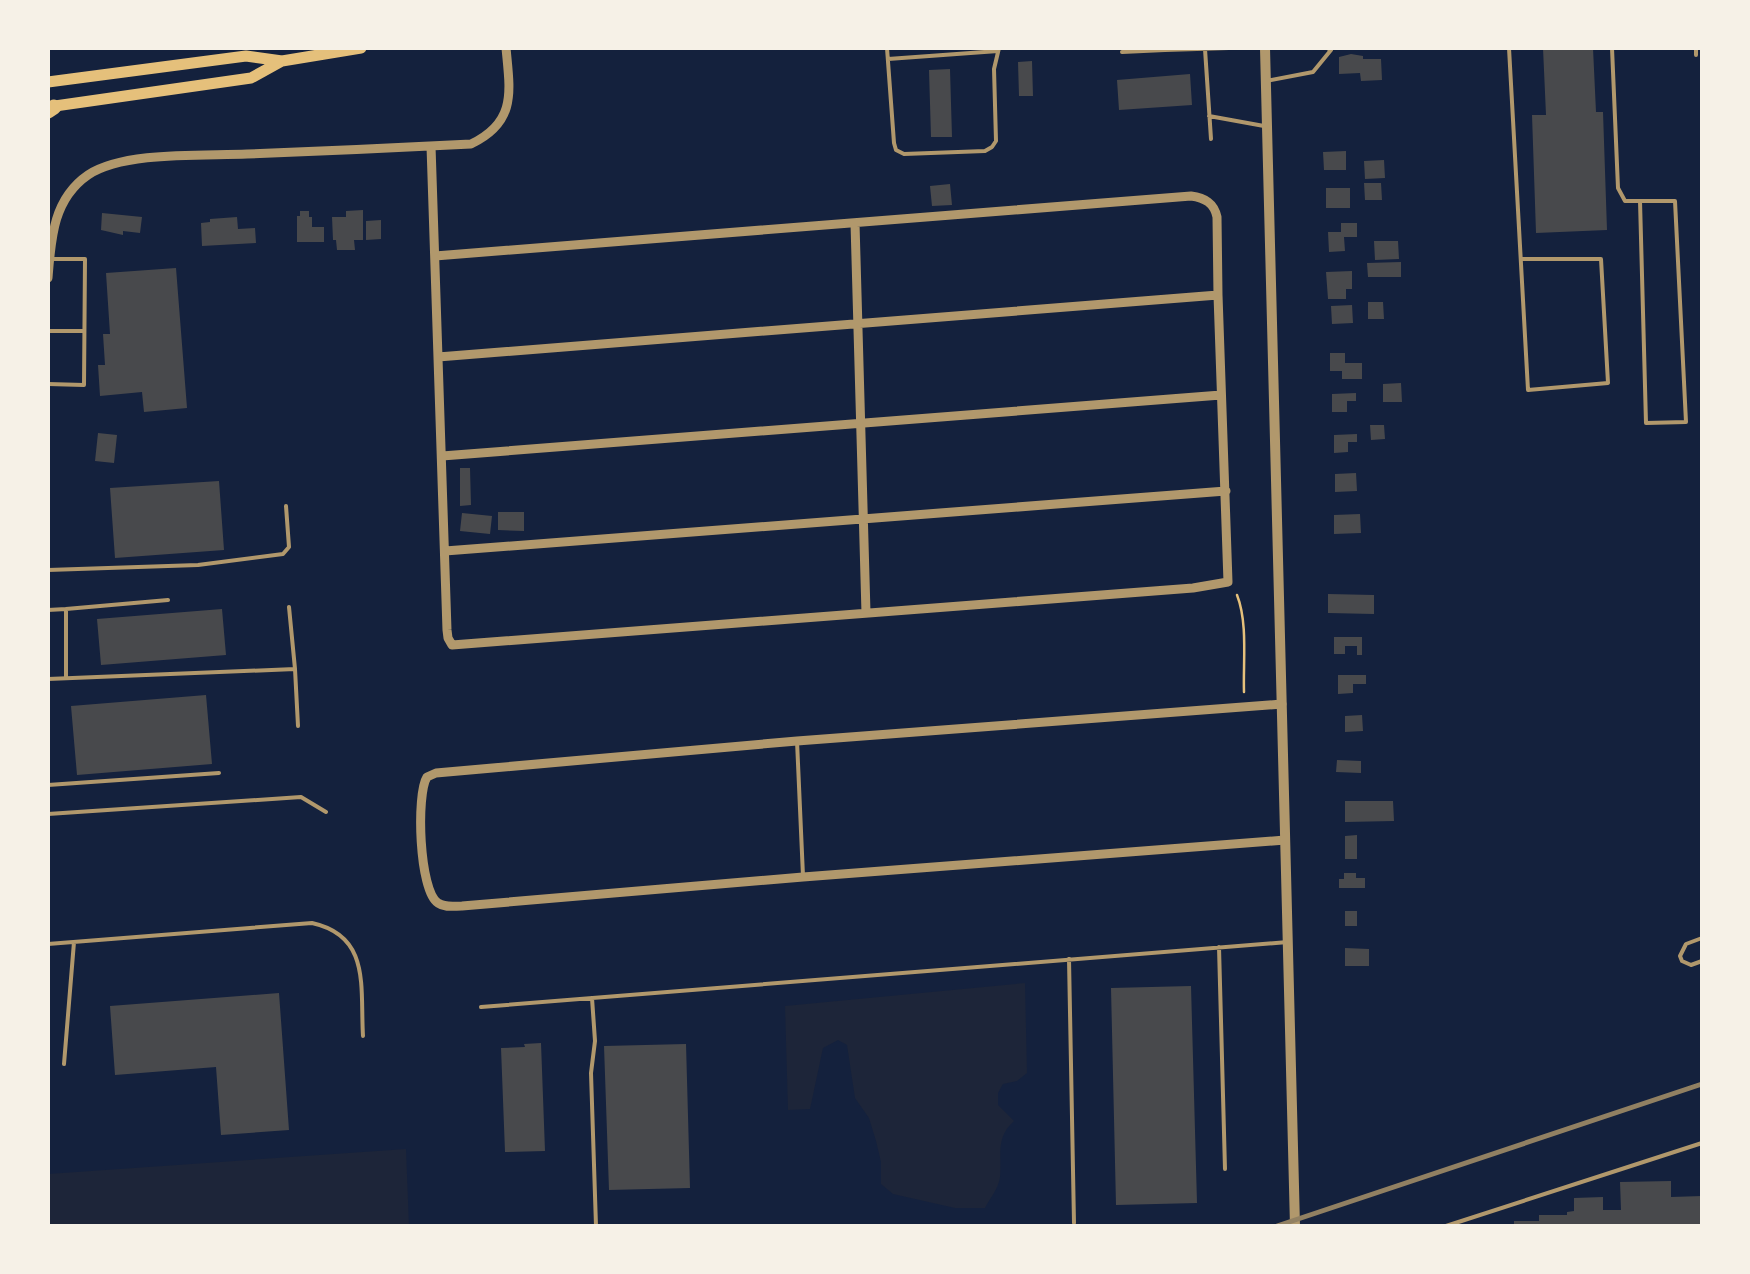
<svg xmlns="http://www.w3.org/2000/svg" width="1750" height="1274" font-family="'IBM Plex Sans',sans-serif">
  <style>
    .green { fill: #1d2539 }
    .building { fill: #48494c }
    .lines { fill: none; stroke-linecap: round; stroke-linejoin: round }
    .path { stroke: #e5c07b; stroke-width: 2.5 }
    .service { stroke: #b1986c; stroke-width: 4 }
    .minor { stroke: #b1986c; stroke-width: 9 }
    .tertiary { stroke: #b1986c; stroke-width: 10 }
    .secondary { stroke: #e5c07b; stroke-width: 11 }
    .motorway { stroke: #e5c07b; stroke-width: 15 }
    .rail { stroke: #918062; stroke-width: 5 }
  </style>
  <rect width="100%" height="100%" fill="#14213d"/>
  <path class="green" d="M1025,983l2,90 -10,8 -14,3 -5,9v12l16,16c-19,17 -12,34 -14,56 -1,11 -10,21 -15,31h-30l-62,-14 -12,-10v-22l-5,-21 -7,-23 -14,-20 -8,-53 -9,-5 -15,8 -13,61 -22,1 -3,-104z
    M406,1149l3,77h-361v-52z"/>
  <path class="building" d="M1543,48h50l3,64h7l4,118 -71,3 -4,-118h14z
    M1351,54l12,2v3h18l1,21 -21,1 -1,-8 -21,1v-17z
    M1032,61l1,35h-14l-1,-34z
    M950,69l2,68h-21l-2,-67z
    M1190,74l2,31 -73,5 -2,-30z
    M1346,151v19h-22l-1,-18z
    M1384,160l1,18 -20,1 -1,-18z
    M1364,183h17l1,17h-17z
    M950,184l2,21 -20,1 -2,-20z
    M1326,188h24v20h-24z
    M363,210v30h-9l1,10h-18l-1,-10h-3l-1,-23h14v-6z
    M300,211h9v6h3v10h12v15h-27v-26h3z
    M102,213l40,4 -2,16 -17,-2v4l-22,-5z
    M237,217l1,12 17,-1 1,15 -54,3 -1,-23 9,-1v-3z
    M381,220v19l-15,1v-19z
    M1341,223h16v14h-13l1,14 -16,1 -1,-20h13z
    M1374,241h24l1,18 -24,1z
    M1401,262v15h-33l-1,-14z
    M176,268l11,140 -43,4 -2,-20 -42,4 -2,-31h7l-2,-31h7l-4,-61z
    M1352,271v18h-6v10h-18l-2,-27z
    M1368,302h15l1,17h-16z
    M1352,305l1,18 -21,1 -1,-18z
    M1330,353h15v10h17v16h-20v-8h-12z
    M1401,383l1,19h-19v-18z
    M1356,393v8h-9v11h-15v-18z
    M1370,425h14l1,14 -14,1z
    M98,433l19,2 -3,28 -19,-2z
    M1357,434v8h-9v10l-14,1v-18z
    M460,468h10l1,37 -11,1z
    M1356,473l1,18 -22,1v-18z
    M219,481l5,69 -109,8 -5,-70z
    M498,512h26v19l-26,-1z
    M462,513l30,3 -2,18 -30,-3z
    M1360,514l1,19 -27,1v-19z
    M1328,594l46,1v19l-46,-1z
    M222,609l4,46 -125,10 -4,-46z
    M1334,637h28v18h-5v-9h-12v8h-11z
    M1338,675h28v9h-13v9l-15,1z
    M206,695l6,69 -135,11 -6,-69z
    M1362,715l1,16 -18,1v-16z
    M1337,760l24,1v12l-25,-1z
    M1345,801h48l1,20 -49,1z
    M1357,835v24h-12v-23z
    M1344,873h12v5h9v10h-26v-9h5z
    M1345,911h12v15h-12z
    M1345,948l24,1v17h-24z
    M1191,986l6,217 -81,2 -5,-217z
    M279,993l10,137 -68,5 -5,-68 -101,8 -5,-69z
    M541,1043l4,108 -40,1 -4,-104 24,-1 -1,-3z
    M686,1044l4,144 -81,2 -5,-144z
    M1671,1181v16l31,-1v30h-188v-5h25v-6h28v-3l7,-1v-13l29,-1v13h18l-1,-28z"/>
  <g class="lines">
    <path class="path" d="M1237,595c11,28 6,67 7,97"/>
    <path class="service" d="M887,48l7,95 2,7 8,4 81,-3 7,-4 4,-6 -2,-72 5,-21
      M1164,48l1,2 64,-2
      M1331,48h58
      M1509,48l19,342 80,-7 -7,-124h-80
      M1612,48l6,140 7,13h50l11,221 -40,1 -6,-222
      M1696,48v7
      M1205,49l6,90
      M1122,52l43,-2
      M888,59l110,-8
      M1266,81l47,-9 18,-22 -4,-2
      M1209,116l55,10
      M48,331h35
      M48,384l36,1 1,-126h-33
      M48,570l150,-5 85,-11 6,-7 -3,-41
      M66,609l102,-9
      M48,610l18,-1v69
      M295,669l3,57
      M48,679l247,-10 -6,-62
      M797,741l6,135
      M48,785l171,-12
      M48,814l253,-17 25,15
      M1702,938l-16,6 -6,12 2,5 9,4 11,-4
      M48,944l264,-21c59,13 48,64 51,113
      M1219,947l6,222
      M1069,959l5,264
      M592,998l3,43 -4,32 5,153
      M481,1007l807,-65
      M64,1064l10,-122
      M1446,1226l256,-83"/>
    <path class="minor" d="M431,146l16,484 1,8 4,7 741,-57 35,-6 -10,-287 -1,-78c-3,-14 -12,-19 -26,-21l-756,60
      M855,223l11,390
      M48,278c3,-39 5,-79 40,-103 36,-24 116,-19 159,-21 75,-3 149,-6 224,-10 46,-22 39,-53 35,-96
      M438,357l780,-62
      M442,456l779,-61
      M445,551l781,-60
      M1282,704l-485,37 -361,32 -9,4c-11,17 -8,114 11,126 7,5 16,3 24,3l341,-29 482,-37"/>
    <path class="tertiary" d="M1265,48l30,1178"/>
    <path class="secondary" d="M48,82l198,-26 36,5
      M48,107l203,-29 31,-17 79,-13"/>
    <path class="motorway" d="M48,111l6,-4"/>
    <path class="rail" d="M1277,1226l425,-142"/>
  </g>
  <rect width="1750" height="1274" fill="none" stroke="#f6f1e7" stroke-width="100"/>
</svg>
